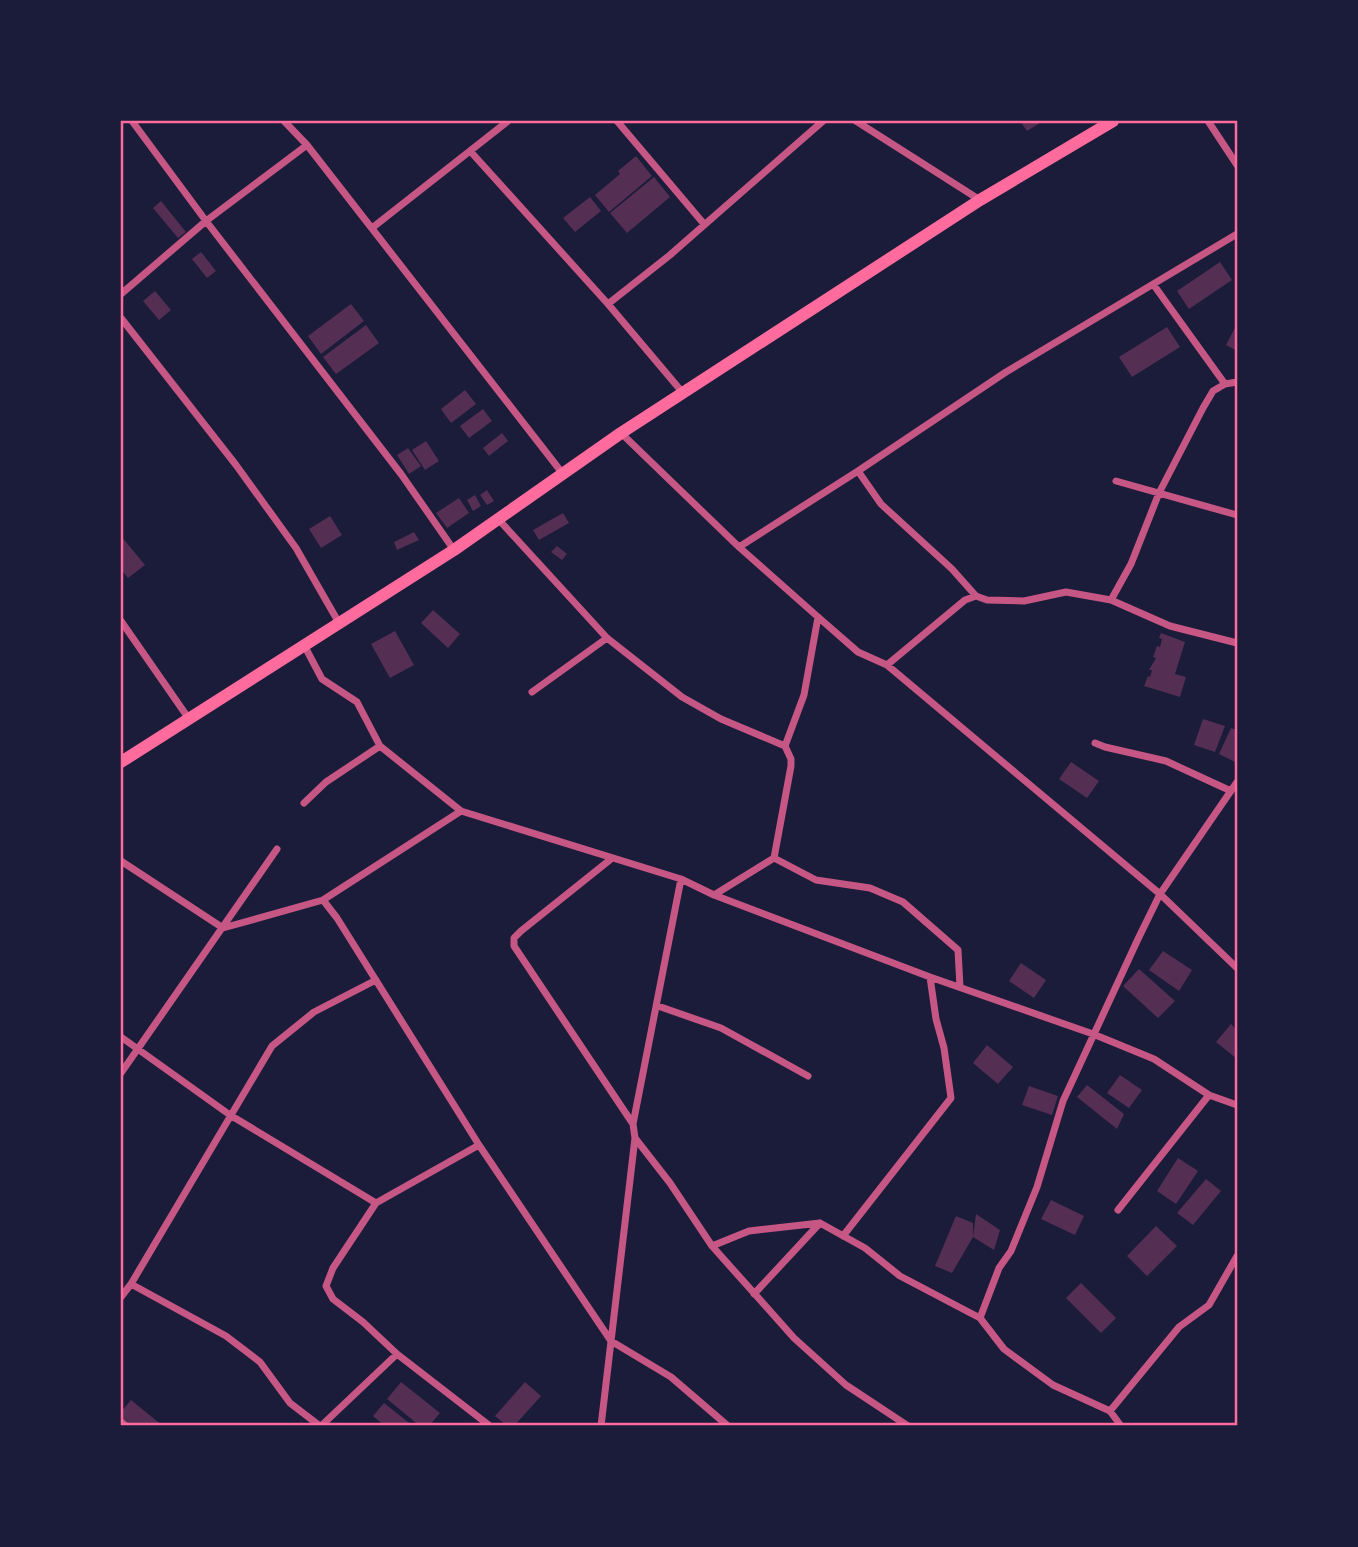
<svg xmlns="http://www.w3.org/2000/svg" width="1358" height="1547" font-family="'PT Serif',serif">
  <style>
    .building { fill: #542f53 }
    .lines { fill: none; stroke-linecap: round; stroke-linejoin: round }
    .minor { stroke: #c65784; stroke-width: 7 }
    .secondary { stroke: #ff6b9d; stroke-width: 12 }
    .neatline { fill: none; stroke: #ff6b9d; stroke-width: 2.5 }
  </style>
  <rect width="100%" height="100%" fill="#1b1b3a"/>
  <path class="building" d="M1020,121h23l-16,10z
    M636,156l16,20 -43,36 -14,-17 25,-21 -2,-3z
    M654,177l16,20 -43,36 -17,-20z
    M590,197l11,14 -26,21 -12,-14z
    M161,201l25,31 -8,6 -25,-30z
    M201,252l15,19 -9,7 -15,-19z
    M1220,262l12,18 -43,29 -12,-18z
    M155,291l16,19 -12,10 -16,-19z
    M351,304l13,17 -43,33 -13,-18z
    M1237,324v27l-11,-6z
    M366,325l13,18 -43,31 -13,-17z
    M1167,327l13,20 -48,30 -13,-20z
    M465,390l11,14 -25,19 -10,-14z
    M483,409l9,12 -23,17 -9,-12z
    M502,433l6,8 -19,15 -6,-8z
    M426,441l13,20 -14,9 -13,-20z
    M408,448l13,18 -12,8 -12,-19z
    M487,490l7,11 -7,4 -7,-10z
    M475,495l6,11 -8,5 -6,-11z
    M459,498l10,15 -22,15 -11,-15z
    M563,513l6,10 -30,17 -6,-10z
    M330,516l12,19 -21,13 -12,-19z
    M414,532l5,8 -22,10 -3,-8z
    M121,536l24,29 -17,13 -7,-9z
    M557,546l10,8 -5,6 -11,-8z
    M433,610l27,24 -12,14 -27,-25z
    M395,631l19,34 -24,13 -19,-34z
    M1161,633l24,9 -10,32 11,3 -6,20 -36,-11 4,-10 2,1 2,-7h-3l7,-12 -3,-1 4,-11 3,1 2,-8 -3,-1z
    M1203,719l22,7 -10,26 -21,-7z
    M1231,728l6,2v33l-18,-9z
    M1071,762l28,19 -12,17 -28,-19z
    M1163,951l29,19 -13,21 -30,-21z
    M1021,963l25,17 -12,18 -25,-17z
    M1139,969l36,32 -17,17 -35,-32z
    M1231,1024l6,6v29l-21,-17z
    M987,1045l26,22 -15,17 -25,-21z
    M1120,1075l22,15 -13,18 -22,-15z
    M1087,1085l37,29 -7,15 -40,-32z
    M1029,1086l29,10 -6,19 -30,-10z
    M1178,1158l20,13 -22,33 -19,-13z
    M1206,1179l15,12 -28,34 -16,-12z
    M1051,1200l33,16 -9,19 -34,-16z
    M976,1214l24,16 -6,20 -21,-13z
    M956,1216l17,7v14l-21,36 -17,-7z
    M1156,1226l21,20 -30,30 -20,-20z
    M1081,1283l35,35 -15,15 -35,-35z
    M401,1382l39,31 -11,13h-9l-33,-27z
    M525,1382l16,14 -27,30h-7l-12,-10z
    M131,1400l32,26h-32l-10,-8v-6z
    M384,1403l29,23h-28l-12,-10z"/>
  <g class="lines">
    <path class="minor" d="M132,121l74,100 195,253 53,76
      M284,121l23,24 256,329
      M617,121l87,103
      M856,121l124,79
      M1208,121l29,44
      M471,152l137,152 75,89
      M372,228l136,-107
      M1153,284l72,100
      M121,294l85,-73 101,-76
      M608,304l62,-49 153,-134
      M121,318l115,147 60,83 43,75
      M621,433l118,114 79,70 40,35 29,13 273,229 77,74
      M858,471l23,33 71,65 24,27
      M1116,481l121,34
      M499,520l108,118 75,59 39,22 64,27
      M739,547l119,-76 148,-99 231,-138
      M1111,600l59,26 67,17
      M121,621l68,98
      M304,645l18,34 35,23 23,44 81,65 220,68
      M887,665l78,-65 11,-4 11,4 37,1 42,-9 45,8 20,-36 28,-71 44,-85 10,-17 12,-7 12,-2
      M532,692l75,-54
      M1095,743l10,4 61,14 65,30
      M304,803l22,-21 54,-36
      M461,811l-138,89 14,18 142,227 132,196 60,36 57,49
      M774,858l42,22 54,8 33,14 55,48 2,37
      M611,859l-90,72 -7,7v8l119,178
      M121,861l102,67 100,-28
      M714,895l216,82 6,42 8,29 7,50 -108,138
      M930,977l163,57 61,25 55,36 28,10
      M658,1006l63,22 87,48
      M121,1037l109,78 146,88
      M121,1073l156,-224
      M635,1138l35,45 42,63 82,92 52,47 62,41
      M479,1145l-103,58 -43,65 -7,18 7,13 30,23 34,32 93,72
      M1118,1210l91,-115
      M712,1246l37,-15 71,-8 45,25 35,28 80,42 24,31 49,36 57,26 11,15
      M131,1284l95,52 34,26 30,41 30,23
      M754,1294l66,-71
      M121,1297l10,-13 141,-238 42,-34 62,-32
      M980,1318l19,-50 12,-17 26,-64 26,-86 75,-162 22,-45 77,-112
      M1110,1411l69,-84 30,-22 28,-49
      M121,1422l5,4
      M321,1426l76,-72
      M601,1426l34,-288 -2,-14 48,-245 33,16 60,-37 17,-92v-7l-6,-13 19,-51 14,-78"/>
    <path class="secondary" d="M121,762l333,-212 167,-117 359,-233 133,-79"/>
  </g>
  <rect width="1358" height="1547" fill="none" stroke="#1b1b3a" stroke-width="245"/>
  <rect x="122" y="122" width="1114" height="1302" class="neatline"/>
</svg>
